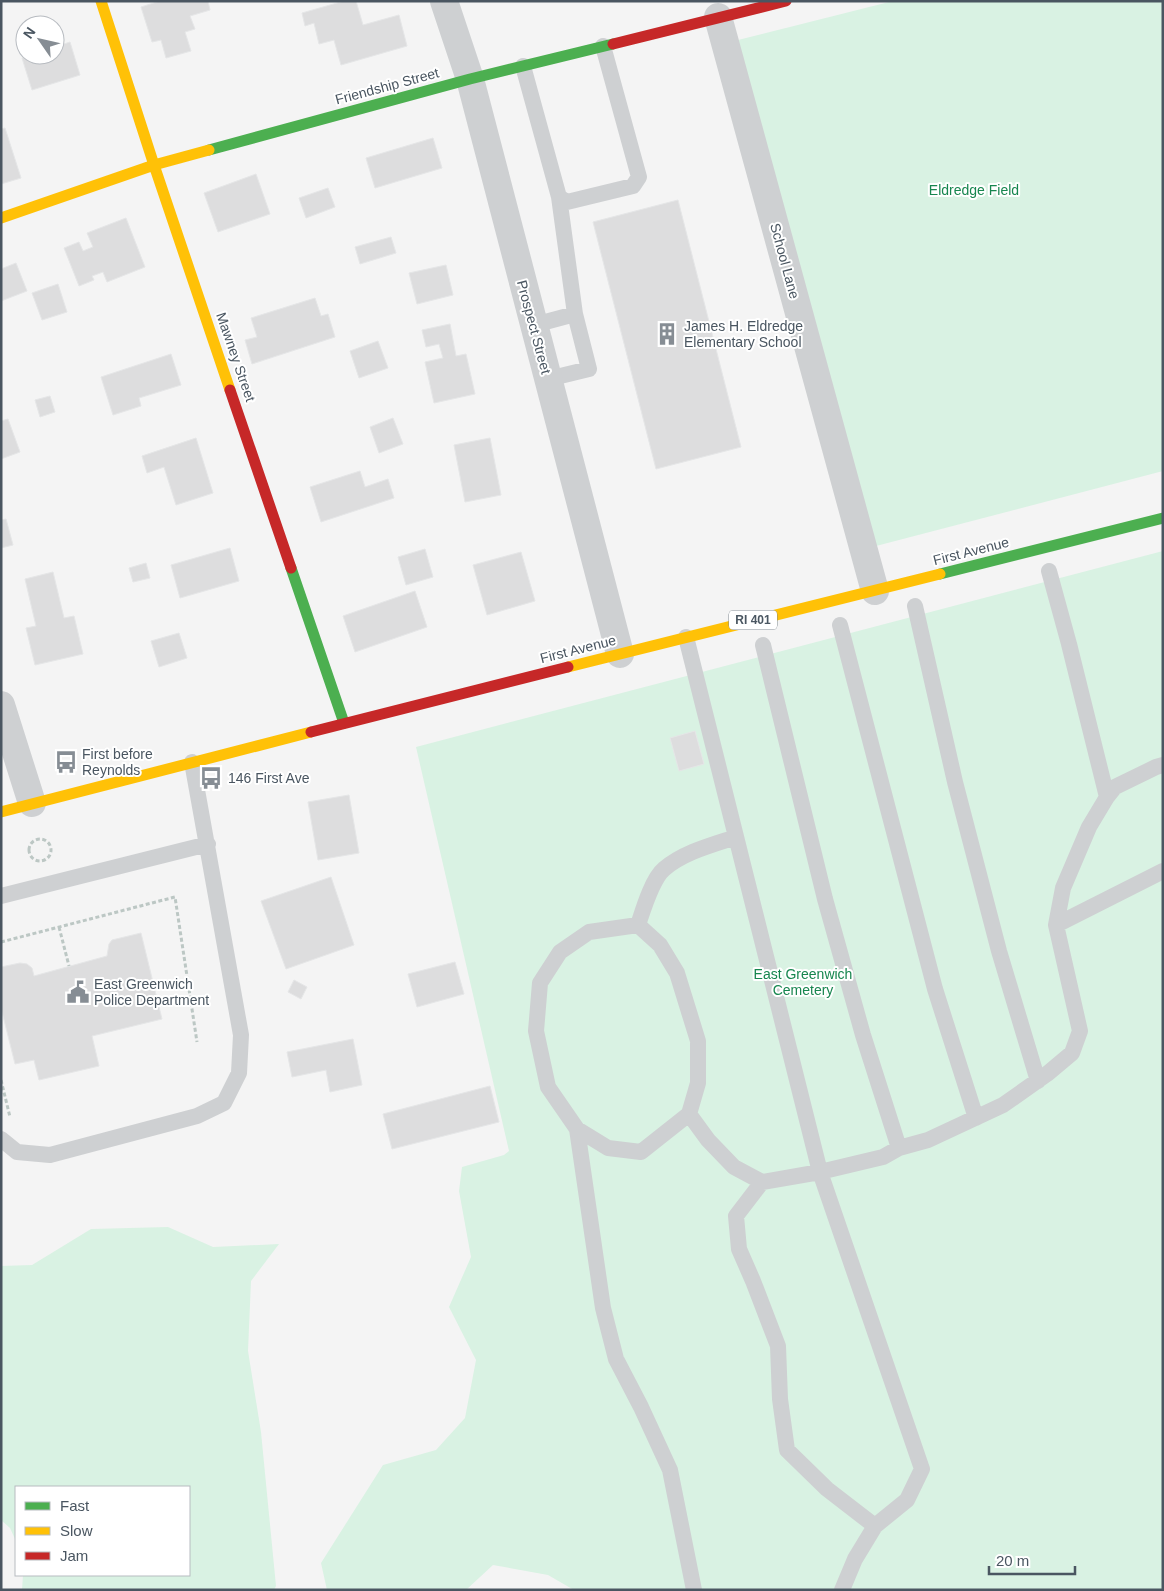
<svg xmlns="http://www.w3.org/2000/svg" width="1164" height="1591" font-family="Helvetica,sans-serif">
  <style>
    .green { fill: #d9f2e3 }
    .building { fill: #ddddde; stroke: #e5e6e7 }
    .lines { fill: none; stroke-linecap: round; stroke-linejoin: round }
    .path { stroke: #bcc7c4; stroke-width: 3; stroke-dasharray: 4 2.5; stroke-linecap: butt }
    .lane { stroke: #ced0d2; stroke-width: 16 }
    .street { stroke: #ced0d2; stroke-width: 28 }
    .fast { stroke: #4caf50; stroke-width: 11 }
    .slow { stroke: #ffc107; stroke-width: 11 }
    .jam { stroke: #c62828; stroke-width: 11 }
    .labels { text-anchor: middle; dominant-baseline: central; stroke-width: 4; stroke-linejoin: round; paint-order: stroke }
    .shield { fill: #fff; stroke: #808990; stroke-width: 1 }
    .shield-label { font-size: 12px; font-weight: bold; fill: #4a5661 }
    .street-label { font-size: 14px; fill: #4a5661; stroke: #fff }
    .park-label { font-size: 14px; fill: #17864f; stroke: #fff }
    .poi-label { font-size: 14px; fill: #4a5661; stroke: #fff; text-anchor: start }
  </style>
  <rect width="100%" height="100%" fill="#f4f4f4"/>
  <path class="green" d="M893,1h270v470l-287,75 -138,-506z
    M1163,551v1039h-589l-26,-15 -55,-10 -27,25h-139l-6,-27 62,-98 53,-15 29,-32 11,-58 -27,-53 22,-50 -12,-66 3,-24 42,-12 5,-4 -93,-404z
    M168,1227l45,20 66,-3 -28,37 -3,70 13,81 15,154 -2,4h-252l1,-15h166v-88h-173v54l-6,-13 -9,-8v-254l31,-1 59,-36z"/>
  <path class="building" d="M160,1h48l2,9 -20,6 5,13 -10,3 6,19 -25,7 -5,-18 -9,2 -11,-35z
    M344,1h12l7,24 36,-10 8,31 -66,19 -7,-25 -15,4 -5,-21 -9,3 -3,-13z
    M70,42l10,33 -48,15 -10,-32 8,-3h25v-8z
    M5,128l16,50 -20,6v-55z
    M433,138l9,30 -67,20 -9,-30z
    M256,174l14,40 -52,18 -14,-39z
    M328,188l7,19 -29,11 -7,-20z
    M678,200l63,247 -85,22 -63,-247z
    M126,218l19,49 -38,15 -4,-10 -11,4 2,4 -15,6 -15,-38 15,-6 4,9 10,-4 -6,-14z
    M391,237l5,16 -36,11 -5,-17z
    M16,263l11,28 -26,10v-32z
    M446,265l7,30 -36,9 -8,-31z
    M58,284l9,28 -25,8 -10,-27z
    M315,298l6,18 7,-2 7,23 -83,27 -7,-24 12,-3 -6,-19z
    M450,324l6,32 10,-2 9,40 -41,9 -9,-41 18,-4 -4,-14 -13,3 -4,-17z
    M378,341l10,27 -29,10 -9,-27z
    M171,354l10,31 -42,13 2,8 -28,9 -12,-38z
    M50,396l5,16 -15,5 -5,-17z
    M393,418l10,26 -24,9 -9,-26z
    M8,419l12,33 -19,7v-38z
    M196,438l17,55 -37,12 -12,-38 -17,6 -5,-17z
    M490,438l11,57 -36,7 -11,-57z
    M360,471l5,16 23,-8 6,19 -73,24 -11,-35z
    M6,519l7,26 -12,3v-28z
    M230,548l9,33 -59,17 -9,-33z
    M425,549l8,28 -27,8 -8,-28z
    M521,552l14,49 -48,14 -14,-50z
    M146,563l4,15 -17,4 -4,-14z
    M53,572l11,46 10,-2 9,38 -48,11 -9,-37 10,-2 -11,-47z
    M415,591l12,36 -72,25 -12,-36z
    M179,633l8,25 -28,9 -8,-26z
    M695,731l9,33 -25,7 -9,-33z
    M349,795l10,58 -41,7 -10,-58z
    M331,877l23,68 -68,24 -25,-68z
    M141,933l21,86 -70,17 7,30 -60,14 -5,-20 -19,4 -14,-56v-41l19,-4 7,1 5,4 2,8 73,-20 2,-12 3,-4z
    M455,962l9,32 -47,13 -9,-33z
    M294,980l13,7 -6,12 -13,-7z
    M353,1039l9,46 -32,7 -4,-22 -34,7 -5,-25z
    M490,1086l9,36 -107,27 -9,-35z"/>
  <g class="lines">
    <path class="path" d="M29 850a11 11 0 1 1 22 0a11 11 0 1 1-22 0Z
      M59,927l10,39
      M1,942l174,-45 22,145
      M1,1080l9,37"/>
    <path class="lane" d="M523,66l36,131 8,5 66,-16 6,-9 -36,-131
      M534,325l41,-11
      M548,379l41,-10 -14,-55 -16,-117
      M1049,571l20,73 38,153
      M915,606l40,176 44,169 39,130
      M840,625l95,364 41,129
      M686,637l134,535 102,297 -15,31 -32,26 -20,33 -13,31
      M763,645l62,254 38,136 36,113
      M1,896l207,-52
      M638,925l22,20 17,28 21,68v42l-9,31 -48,38 -33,-4 -31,-19 -29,-42 -12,-56 4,-48 20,-31 29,-20z
      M638,925c5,-15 14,-46 26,-56 20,-17 48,-24 72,-32
      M1056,925l107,-54
      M689,1114l19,26 26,27 28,15 58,-10 63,-15 16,-9 29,-8 75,-35 44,-31 25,-21 8,-22 -24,-106 7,-37 26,-61 18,-30 8,-10 41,-20 7,-2
      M577,1129l26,179 13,51 25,48 29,63 24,120
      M1,1139l16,13 33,3 147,-39 27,-13 15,-30 2,-38 -49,-273
      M762,1182l-26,34 3,33 14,32 25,65 2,53 7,51 40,39 48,37"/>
    <path class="street" d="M444,1l26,78 150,575
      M718,17l157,574
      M1,705l31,98"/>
    <path class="fast" d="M209,150l261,-71 143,-35
      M291,568l53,155
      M940,574l223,-56"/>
    <path class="slow" d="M101,1l53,164 76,225
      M1,218l153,-53 55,-15
      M568,667l372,-93
      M1,812l310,-80"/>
    <path class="jam" d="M613,44l173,-43
      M230,390l61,178
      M311,732l257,-65"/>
  </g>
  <defs>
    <symbol id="building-bare" viewBox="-9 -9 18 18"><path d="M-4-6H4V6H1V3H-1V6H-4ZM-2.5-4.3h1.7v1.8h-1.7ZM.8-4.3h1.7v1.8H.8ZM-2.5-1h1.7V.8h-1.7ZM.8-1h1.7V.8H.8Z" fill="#868d94" stroke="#fff" stroke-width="2.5" paint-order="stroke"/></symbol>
    <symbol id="bus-bare" viewBox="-9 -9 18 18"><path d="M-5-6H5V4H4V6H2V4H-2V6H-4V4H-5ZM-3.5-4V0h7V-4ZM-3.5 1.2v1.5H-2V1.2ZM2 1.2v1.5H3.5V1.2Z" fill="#868d94" stroke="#fff" stroke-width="2.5" paint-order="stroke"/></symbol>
    <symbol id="civic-bare" viewBox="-9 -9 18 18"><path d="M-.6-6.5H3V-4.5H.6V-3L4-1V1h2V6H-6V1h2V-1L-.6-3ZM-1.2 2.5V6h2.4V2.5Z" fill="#868d94" stroke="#fff" stroke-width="2.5" paint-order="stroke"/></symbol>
  </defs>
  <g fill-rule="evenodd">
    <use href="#building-bare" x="651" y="318" width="32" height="32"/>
    <use href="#bus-bare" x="50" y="746" width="32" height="32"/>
    <use href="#bus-bare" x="195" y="762" width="32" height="32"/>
    <use href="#civic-bare" x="62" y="976" width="32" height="32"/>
  </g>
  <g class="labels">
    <rect class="shield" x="729" y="610.5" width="48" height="19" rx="4"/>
    <g class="shield-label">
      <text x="753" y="620">RI 401</text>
    </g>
    <g class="street-label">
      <text transform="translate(387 86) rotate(-15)">Friendship Street</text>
      <text transform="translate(785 261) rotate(75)">School Lane</text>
      <text transform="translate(534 327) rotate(75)">Prospect Street</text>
      <text transform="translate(236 357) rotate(71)">Mawney Street</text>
      <text transform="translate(971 551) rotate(-14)">First Avenue</text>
      <text transform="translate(578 649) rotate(-14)">First Avenue</text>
    </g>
    <g class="park-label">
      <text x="974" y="190">Eldredge Field</text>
      <text x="803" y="974">East Greenwich<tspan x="803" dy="16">Cemetery</tspan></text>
    </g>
    <g class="poi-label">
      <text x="684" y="326">James H. Eldredge<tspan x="684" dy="16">Elementary School</tspan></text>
      <text x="82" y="754">First before<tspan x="82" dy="16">Reynolds</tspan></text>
      <text x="228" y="778">146 First Ave</text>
      <text x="94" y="984">East Greenwich<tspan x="94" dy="16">Police Department</tspan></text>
    </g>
  </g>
  <rect width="1164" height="1591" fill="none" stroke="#4a5661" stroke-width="5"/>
  <rect x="15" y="1486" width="175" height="90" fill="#ffffff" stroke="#b7bbc0"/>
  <rect x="25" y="1502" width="25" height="8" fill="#4caf50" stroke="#b7bbc0"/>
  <text x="60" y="1511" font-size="15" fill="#4a5661">Fast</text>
  <rect x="25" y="1527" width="25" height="8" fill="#ffc107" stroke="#b7bbc0"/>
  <text x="60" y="1536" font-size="15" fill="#4a5661">Slow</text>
  <rect x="25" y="1552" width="25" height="8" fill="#c62828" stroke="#b7bbc0"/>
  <text x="60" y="1561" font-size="15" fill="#4a5661">Jam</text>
  <g transform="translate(40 40) rotate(304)"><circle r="24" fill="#ffffff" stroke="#b7bbc0"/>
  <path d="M0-4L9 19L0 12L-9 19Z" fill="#868d94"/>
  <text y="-8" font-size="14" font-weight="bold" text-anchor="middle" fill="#4a5661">N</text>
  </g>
  <path d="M989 1566v8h86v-8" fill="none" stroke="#4a5661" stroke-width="2.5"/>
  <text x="996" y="1566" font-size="15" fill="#4a5661" stroke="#ffffff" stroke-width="4" paint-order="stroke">20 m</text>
</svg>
